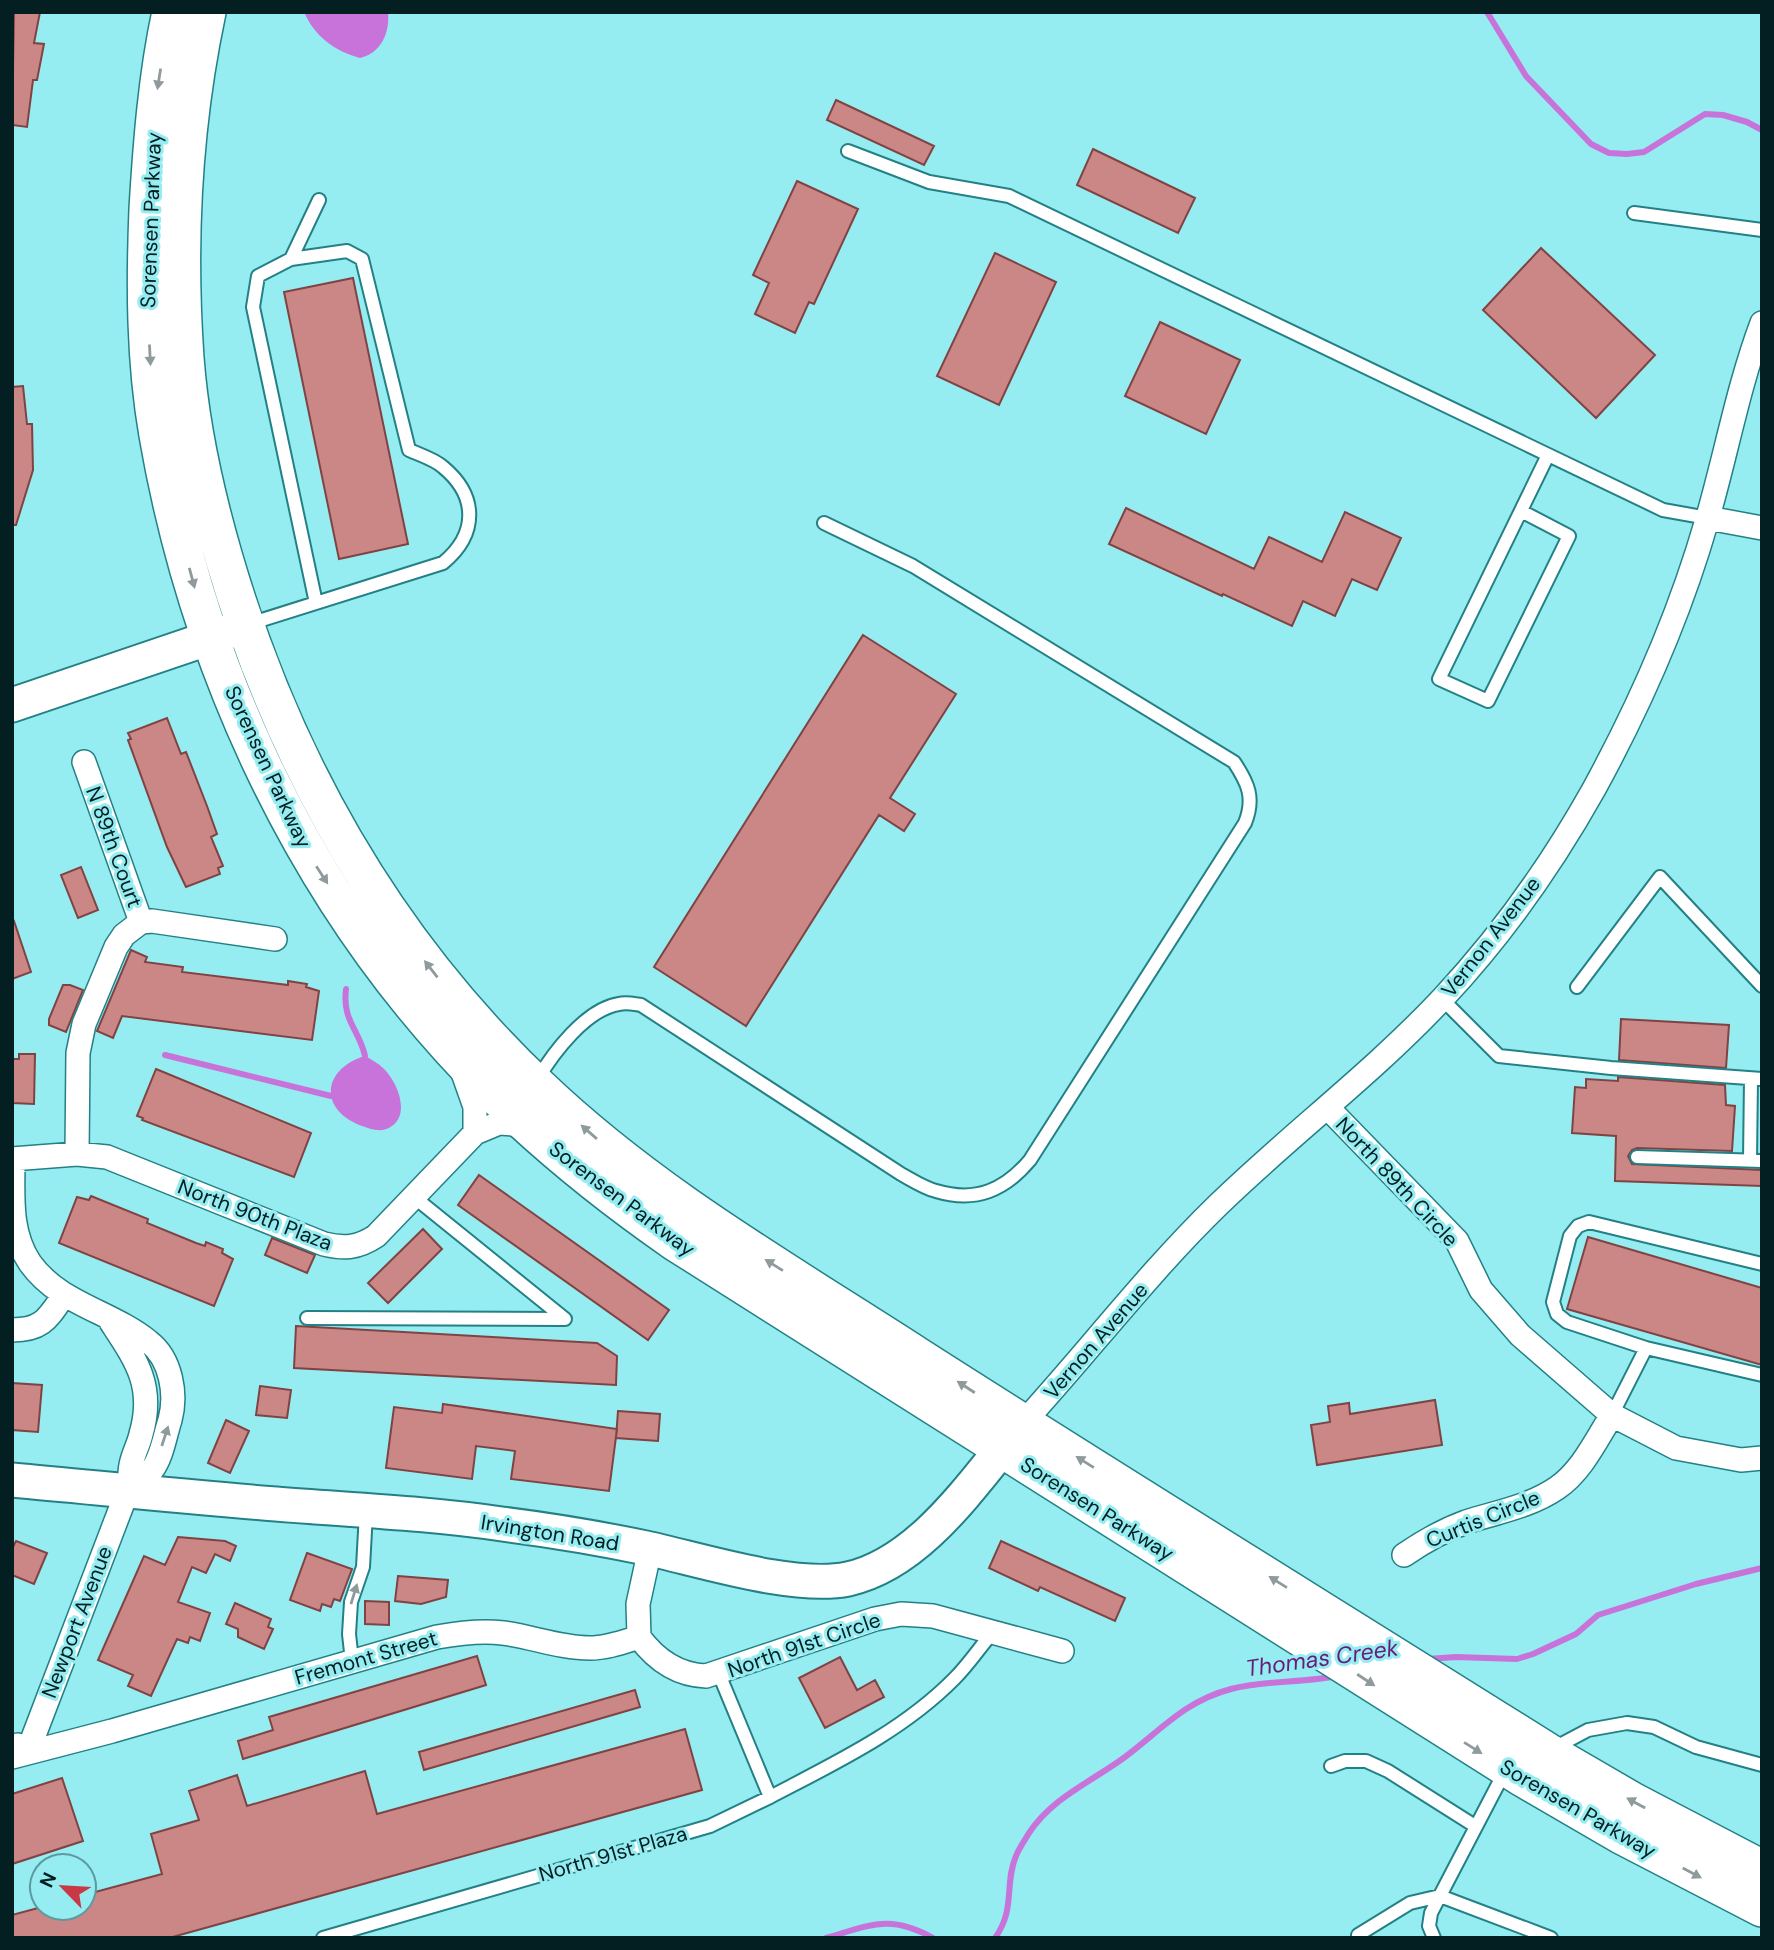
<svg xmlns="http://www.w3.org/2000/svg" width="1774" height="1950" font-family="'DM Sans',sans-serif">
  <style>
    .water { fill: #c873d9 }
    .lines { fill: none; stroke-linecap: round; stroke-linejoin: round }
    .stream { stroke: #c873d9; stroke-width: 6 }
    .building { fill: #cb8786; stroke: #804343; stroke-width: 2 }
    .lane-casing { stroke: #238186; stroke-width: 16 }
    .street-casing { stroke: #238186; stroke-width: 26 }
    .secondary-casing { stroke: #238186; stroke-width: 37 }
    .primary-casing { stroke: #238186; stroke-width: 40 }
    .lane { stroke: #fff; stroke-width: 12 }
    .street { stroke: #fff; stroke-width: 23 }
    .secondary { stroke: #fff; stroke-width: 33 }
    .primary { stroke: #fff; stroke-width: 37 }
    .oneway { fill: #8e9a9b }
    .labels { text-anchor: middle; dominant-baseline: central; stroke-width: 6; stroke-linejoin: round; paint-order: stroke }
    .street-label { font-size: 21px; fill: #031f21; stroke: #95ecf1 }
    .water-label { font-size: 23px; font-style: italic; fill: #691b78; stroke: #95ecf1 }
  </style>
  <rect width="100%" height="100%" fill="#95ecf1"/>
  <path class="water" d="M304,12h84c2,21 -7,41 -28,46 -25,-7 -45,-21 -56,-46z
    M365,1056c7,4 13,7 18,12 13,12 28,44 9,58 -10,7 -19,4 -30,0 -44,-16 -40,-57 3,-70z"/>
  <g class="lines">
    <path class="stream" d="M1487,12l39,64 65,68 18,9 18,1 17,-2 61,-38 18,1 24,7 15,8
      M346,989c-4,32 13,40 19,67
      M165,1055l166,41
      M1427,1659l29,-2 61,2 16,-5 43,-20 22,-19 98,-31 66,-16
      M826,1938c45,-13 64,-24 107,0
      M995,1938c21,-29 9,-54 21,-82 3,-8 9,-16 13,-23 24,-36 62,-51 96,-76 36,-27 60,-56 106,-68 35,-9 71,-6 106,-13"/>
  </g>
  <path class="building" d="M14,12h26l-6,31 10,1 -7,36h-4l-6,47 -15,-2z
    M836,100l98,46 -10,19 -97,-45z
    M1093,149l102,49 -17,35 -101,-48z
    M797,181l61,28 -44,95 -5,-2 -14,31 -40,-19 14,-31 -16,-8z
    M1541,248l114,107 -59,63 -113,-108z
    M995,253l61,29 -57,123 -62,-29z
    M353,278l55,266 -69,15 -55,-267z
    M1160,322l80,38 -34,74 -81,-38z
    M23,386l4,38h5l1,46 -17,55h-4v-138z
    M1126,508l128,61 15,-32 53,25 23,-50 56,26 -24,52 -25,-11 -17,37 -32,-15 -11,25 -69,-32 -1,2 -113,-52z
    M863,635l93,59 -66,104 25,16 -11,17 -25,-16 -133,211 -92,-59z
    M167,718l14,36 5,-2 21,54 10,28 -6,3 12,29 -5,2 2,6 -34,13 -19,-40 -39,-107 3,-1 -3,-6z
    M81,867l17,43 -20,8 -17,-43z
    M14,921l17,51 -19,7v-57z
    M131,950l16,7 -2,5 38,5 -1,5 106,13v-4l19,3 -1,3 13,4 -7,49 -190,-24 -9,22 -16,-7z
    M63,985h7l13,5 -17,42 -17,-7v-6z
    M1621,1019l108,6 -3,43 -107,-8z
    M19,1054h16l-1,50 -22,-1v-44h7z
    M156,1069l155,64 -17,44 -152,-57 1,-2 -6,-2z
    M1618,1077l107,8 1,20 9,1 -3,45 -95,-3 -5,2 -4,6 4,8 130,6v16l-147,-5 1,-45 -44,-3 3,-46 11,1v-9l32,2z
    M479,1175l190,135 -21,30 -190,-135z
    M91,1196l57,23 -1,4 49,20 9,3 1,-4 17,7 -1,4 11,6 -19,47 -155,-63 18,-46 12,3z
    M423,1229l19,20 -54,54 -20,-20z
    M1588,1237l174,51v77l-195,-56z
    M272,1238l43,17 -8,18 -42,-18z
    M296,1326l301,17 20,13 -1,29 -322,-17z
    M12,1383l30,2 -4,47 -26,-2z
    M260,1386l31,4 -4,28 -31,-3z
    M1435,1400l7,45 -125,20 -6,-40 19,-3 -2,-16 21,-3 1,11z
    M443,1404l174,25 -8,62 -98,-12 4,-28 -39,-5 -4,33 -86,-11 8,-61 48,6z
    M618,1411l42,3 -2,27 -42,-3z
    M226,1420l23,11 -19,42 -22,-10z
    M178,1537l47,4 11,5 -6,15 -15,-7 -9,19 -14,-6 -14,35 32,11 -10,28 -10,-4 -2,6 -11,-4 -26,57 -23,-10 5,-11 -35,-15 46,-104 21,9z
    M16,1541l31,12 -13,31 -22,-9v-26z
    M1001,1541l124,57 -10,23 -75,-34 -2,4 -49,-23z
    M307,1553l45,16 -12,32 -6,-2 -3,8 -9,-3 -2,7 -30,-11z
    M398,1576l50,4 -2,17 -25,7 -26,-3z
    M365,1601l24,1v23l-24,-1z
    M235,1603l36,16 -3,8 5,2 -9,20 -26,-12v-8l-12,-5z
    M477,1656l9,29 -243,74 -5,-18 35,-11 -4,-13z
    M840,1657l17,33 18,-10 9,17 -59,31 -26,-50z
    M635,1690l5,17 -216,63 -5,-18z
    M685,1729l17,61 -533,148h-157v-23l26,-7h46v-13l78,-21 -11,-40 48,-14 -10,-29 48,-16 10,31 118,-35 12,43z
    M62,1778l21,63 -71,23v-70z"/>
  <g class="lines">
    <defs>
      <path id="lane" d="M848,151l81,31 80,14 654,314 45,8
        M1634,213l128,17
        M291,259l28,-59
        M1521,511l48,25 -81,165 -49,-22 109,-224
        M249,624l194,-61c35,-29 35,-67 0,-96 -9,-8 -23,-12 -34,-17l-47,-191 -15,-8 -56,8 -33,17 -5,31 63,296
        M1577,987l83,-110 102,109
        M1442,999l57,57 112,12 151,11
        M537,1080c16,-27 49,-71 82,-76 7,-2 15,0 22,1l260,169c11,6 23,14 35,17 40,12 69,-1 94,-31l215,-337c10,-25 3,-40 -11,-61l-321,-196 -89,-43
        M1637,1157l125,4
        M1750,1160l1,-81
        M1762,1264l-173,-42 -11,4 -8,10 -17,66 4,12 10,8 79,26 116,27
        M307,1318l258,1 -151,-122
        M1612,1415l34,-67
        M352,1661l-3,-27 2,-32 12,-35 3,-54
        M1554,1748l34,-18 39,-7 27,4 42,20 66,18
        M1331,1766l14,-5h21l22,10 87,55
        M770,1797c65,-34 133,-66 185,-119 14,-14 25,-31 38,-46
        M1358,1935l52,-32 30,-7 111,42
        M323,1938l387,-112 60,-29 -51,-123
        M1434,1938l-5,-12 2,-13 74,-142"/>
      <path id="street" d="M1708,518l54,10
        M84,762l57,160
        M141,922l11,-1 123,18
        M463,1073l12,34v26
        M1328,1108l129,133 24,49 39,45 92,80 64,33 65,12 21,-2
        M77,1154l1,-101 6,-29 32,-77 8,-12 17,-13
        M12,1159l65,-5 30,3 217,87c20,5 34,4 52,-8l99,-103 24,-10 15,1 14,7
        M13,1159c0,36 -4,73 17,104 29,41 81,48 119,79 22,17 28,52 21,78 -5,15 -8,37 -18,50 -6,8 -15,15 -22,23
        M111,1322c25,38 44,64 30,112 -2,10 -8,20 -10,31 -2,9 -1,19 -1,28
        M12,1330c31,0 36,-12 52,-35
        M1023,1423c65,-71 125,-150 195,-218 73,-71 155,-132 225,-207 59,-63 109,-134 151,-209 47,-86 86,-175 113,-269 19,-65 31,-133 55,-197
        M1404,1555c19,-13 40,-25 62,-33 31,-10 63,-15 91,-34 25,-17 39,-48 55,-73
        M639,1637c17,23 38,38 67,39l169,-57 26,-5 32,2 129,35
        M639,1637l-1,-33 12,-55
        M18,1745l10,6 99,-259
        M12,1757l100,-26 325,-94c22,-4 44,-7 66,-4 30,4 57,15 87,15 17,0 33,-6 49,-11"/>
      <path id="secondary" d="M12,705l233,-79
        M12,1480c88,8 176,17 264,24 75,6 151,9 226,20 48,6 96,14 144,24 55,12 148,42 202,31 73,-16 126,-98 171,-151"/>
      <path id="primary" d="M171,12c-14,65 -19,131 -23,197 -3,75 -3,152 10,226 39,225 138,443 292,613 67,74 143,137 225,194l848,536 98,57 141,73
        M207,12c-24,113 -30,231 -22,346 5,67 20,135 39,200 59,202 161,383 315,529 113,108 249,185 380,270 208,133 419,263 629,395l86,50 128,67"/>
    </defs>
    <use href="#lane" class="lane-casing"/>
    <use href="#street" class="street-casing"/>
    <use href="#secondary" class="secondary-casing"/>
    <use href="#primary" class="primary-casing"/>
    <use href="#lane" class="lane"/>
    <use href="#street" class="street"/>
    <use href="#secondary" class="secondary"/>
    <use href="#primary" class="primary"/>
  </g>
  <defs><path id="oneway-solid" d="M-6-.8H1V-3.2L6.5 0L1 3.2V.8H-6Z" transform="scale(1.75)"/></defs>
  <g class="oneway">
    <use href="#oneway-solid" transform="translate(159 79) rotate(99)"/>
    <use href="#oneway-solid" transform="translate(150 355) rotate(87)"/>
    <use href="#oneway-solid" transform="translate(192 578) rotate(75)"/>
    <use href="#oneway-solid" transform="translate(322 875) rotate(57)"/>
    <use href="#oneway-solid" transform="translate(431 969) rotate(-128)"/>
    <use href="#oneway-solid" transform="translate(589 1132) rotate(-139)"/>
    <use href="#oneway-solid" transform="translate(774 1265) rotate(-148)"/>
    <use href="#oneway-solid" transform="translate(966 1387) rotate(-147)"/>
    <use href="#oneway-solid" transform="translate(165 1436) rotate(-72)"/>
    <use href="#oneway-solid" transform="translate(1085 1462) rotate(-148)"/>
    <use href="#oneway-solid" transform="translate(1278 1582) rotate(-148)"/>
    <use href="#oneway-solid" transform="translate(354 1594) rotate(-73)"/>
    <use href="#oneway-solid" transform="translate(1366 1680) rotate(33)"/>
    <use href="#oneway-solid" transform="translate(1473 1748) rotate(32)"/>
    <use href="#oneway-solid" transform="translate(1636 1803) rotate(-151)"/>
    <use href="#oneway-solid" transform="translate(1692 1873) rotate(28)"/>
  </g>
  <g class="labels">
    <g class="street-label">
      <text transform="translate(151 220) rotate(-88)">Sorensen Parkway</text>
      <text transform="translate(268 767) rotate(65)">Sorensen Parkway</text>
      <text transform="translate(114 847) rotate(70)">N 89th Court</text>
      <text transform="translate(1491 937) rotate(-52)">Vernon Avenue</text>
      <text transform="translate(1397 1182) rotate(47)">North 89th Circle</text>
      <text transform="translate(622 1199) rotate(37)">Sorensen Parkway</text>
      <text transform="translate(255 1215) rotate(21)">North 90th Plaza</text>
      <text transform="translate(1096 1341) rotate(-49)">Vernon Avenue</text>
      <text transform="translate(1097 1509) rotate(32)">Sorensen Parkway</text>
      <text transform="translate(1483 1519) rotate(-22)">Curtis Circle</text>
      <text transform="translate(550 1533) rotate(9)">Irvington Road</text>
      <text transform="translate(77 1622) rotate(-69)">Newport Avenue</text>
      <text transform="translate(804 1645) rotate(-19)">North 91st Circle</text>
      <text transform="translate(366 1658) rotate(-16)">Fremont Street</text>
      <text transform="translate(1578 1809) rotate(30)">Sorensen Parkway</text>
      <text transform="translate(613 1854) rotate(-16)">North 91st Plaza</text>
    </g>
    <g class="water-label">
      <text transform="translate(1322 1658) rotate(-8)">Thomas Creek</text>
    </g>
  </g>
  <rect width="1774" height="1950" fill="none" stroke="#031f21" stroke-width="28"/>
  <g transform="translate(63 1887) rotate(295)"><circle r="33" fill="#95ecf1" stroke="#5b9a9e" stroke-width="2"/>
  <path d="M0-5L12 26L0 18L-12 26Z" fill="#c93945"/>
  <text y="-10" font-size="19" font-weight="bold" text-anchor="middle" fill="#031f21">N</text>
  </g>
</svg>
